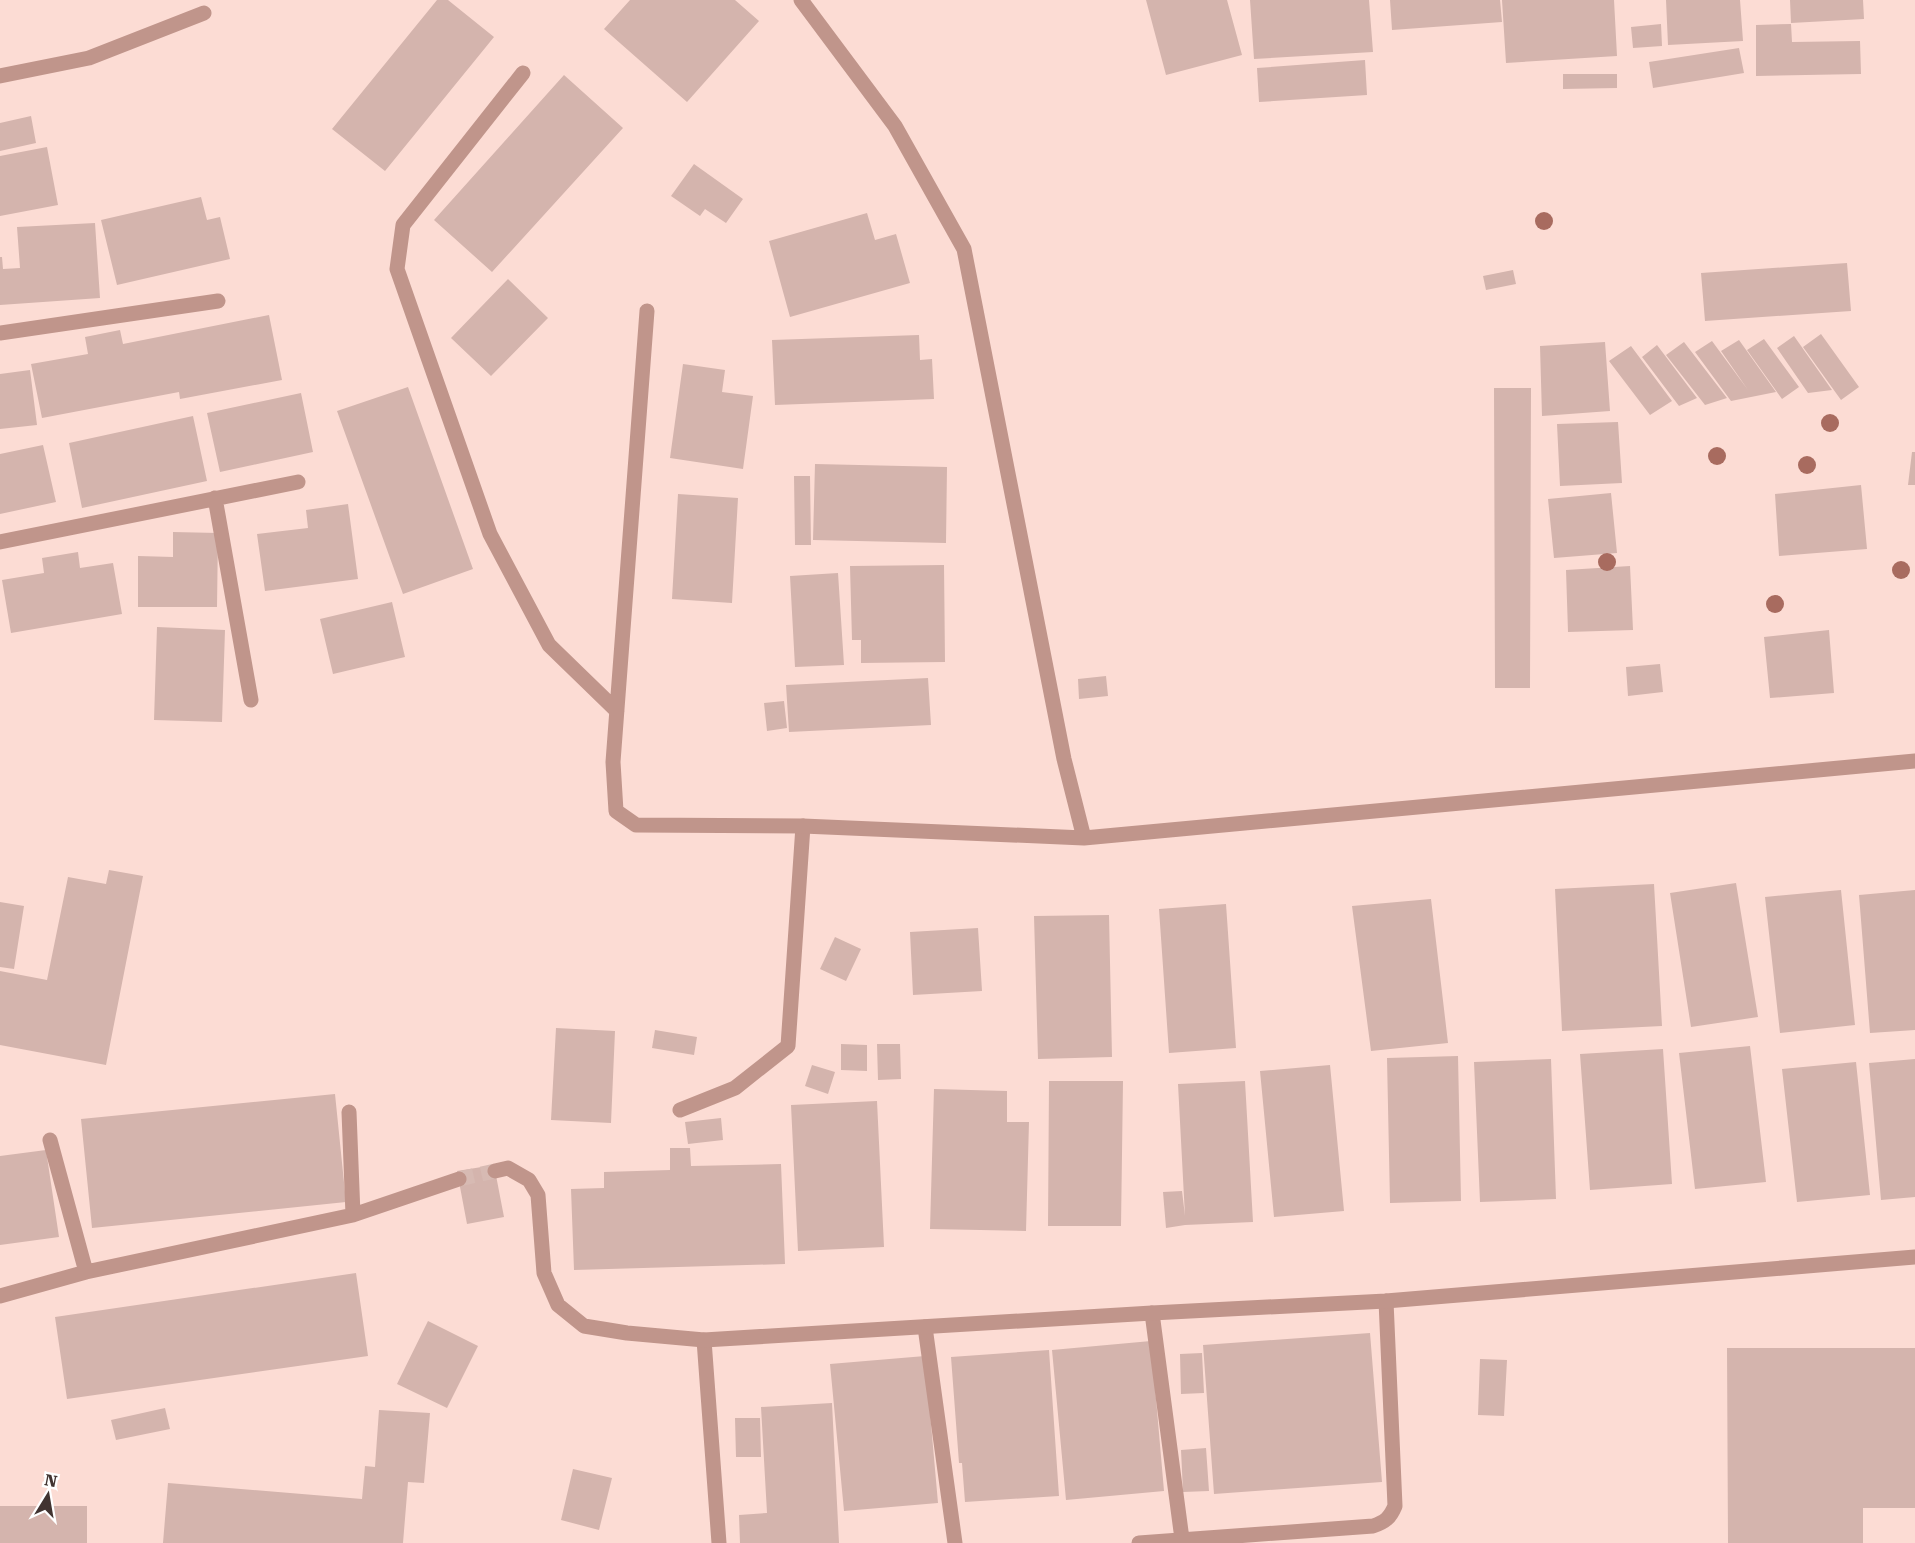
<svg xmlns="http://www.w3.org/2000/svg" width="1915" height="1543" font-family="'Roboto Serif',serif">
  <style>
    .building { fill: #d4b4ad }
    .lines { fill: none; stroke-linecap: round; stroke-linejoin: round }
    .minor-tunnel { stroke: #d7bab3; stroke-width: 15; stroke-dasharray: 15 8; stroke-linecap: butt }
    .service { stroke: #c0958b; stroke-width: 15 }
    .minor { stroke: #c0958b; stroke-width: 15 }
    .tree { fill: #a86b5f }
  </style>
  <rect width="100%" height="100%" fill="#fcdcd4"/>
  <path class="building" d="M437,0h11l46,37 -109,134 -53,-42z
    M630,0h105l24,21 -72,81 -83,-73z
    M1146,0h81l15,55 -76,20z
    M1250,0h119l4,52 -119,7z
    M1390,0h110l2,22 -110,8z
    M1502,0h112l3,56 -111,7z
    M1666,0h74l3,41 -75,4z
    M1790,0h73l1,19 -73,4z
    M1661,24l1,22 -29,2 -2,-21z
    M1791,24l1,18 68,-1 1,33 -105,2v-51z
    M1739,48l5,25 -91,15 -4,-26z
    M1365,60l2,35 -108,7 -2,-34z
    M1563,74h54v14l-54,1z
    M564,75l59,53 -131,144 -58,-52z
    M31,116l5,27 -36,8v-28z
    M47,147l11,58 -58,11v-60z
    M694,164l49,35 -17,24 -21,-14 -5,7 -29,-20z
    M201,197l6,23 13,-3 10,42 -113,26 -16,-65z
    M867,213l8,27 21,-6 14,49 -120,34 -21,-76z
    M95,223l5,75 -100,7v-48h2l1,12 17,-1 -3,-41z
    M1847,263l4,48 -146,10 -4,-48z
    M1513,270l3,14 -30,6 -3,-14z
    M508,279l40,39 -57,58 -40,-38z
    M269,315l13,65 -102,19 -1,-7 -137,26 -11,-54 57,-10 -3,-17 35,-7 3,14z
    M1821,334l38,53 -18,13 -38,-53z
    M919,335l1,25 12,-1 2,40 -159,6 -3,-65z
    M1794,336l38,54 -24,3 -31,-45z
    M1764,339l35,48 -17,12 -35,-49z
    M1739,340l37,52 -45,9 -36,-49 17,-11 36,49 -27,-39z
    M1605,342l5,69 -68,5 -2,-70z
    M1684,342l43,56 -22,7 -39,-50z
    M1657,345l40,53 -18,8 -37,-49z
    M1631,346l41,55 -22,14 -41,-54z
    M683,364l42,6 -3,22 31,4 -10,73 -73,-11z
    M30,370l7,55 -37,4v-55z
    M408,387l65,182 -70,25 -66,-183z
    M1494,388h37l-1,300h-35z
    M301,393l12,59 -93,20 -13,-59z
    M193,416l14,65 -125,27 -13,-65z
    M1618,422l4,61 -62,3 -3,-62z
    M43,445l13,57 -56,12v-60z
    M1912,452h3v33h-7z
    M815,464l132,3 -1,76 -133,-3z
    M794,476h16l1,69h-16z
    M1861,485l6,64 -88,7 -4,-62z
    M1611,493l6,60 -63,5 -6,-59z
    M678,494l60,4 -6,105 -60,-4z
    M348,504l10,75 -93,12 -8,-57 51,-6 -2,-18z
    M173,532l45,1 -1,74h-79v-51l35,1z
    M78,552l2,16 33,-5 9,51 -111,19 -9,-53 42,-7 -2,-15z
    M944,565l1,97 -84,1v-23h-9l-2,-74z
    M1630,566l3,64 -65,2 -2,-62z
    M838,573l6,92 -49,2 -5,-91z
    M392,602l13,55 -72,17 -13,-55z
    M157,627l68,3 -3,92 -68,-2z
    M1829,630l5,63 -64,5 -6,-61z
    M1660,664l3,28 -35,4 -2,-29z
    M1106,676l2,20 -29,3 -1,-20z
    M928,678l3,47 -142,7 -3,-47z
    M784,701l3,27 -20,3 -3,-28z
    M109,870l34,6 -37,189 -106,-20v-74l47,9 21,-103 38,7z
    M1736,883l22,134 -67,10 -21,-134z
    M1654,884l8,142 -100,5 -7,-142z
    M1841,890l14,135 -75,8 -15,-136z
    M1915,890v140l-45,3 -11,-138z
    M1431,899l17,144 -77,8 -19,-145z
    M0,902l24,4 -10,63 -14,-2z
    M1226,904l10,144 -67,5 -10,-144z
    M1109,915l3,142 -74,2 -4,-143z
    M978,928l4,63 -69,4 -3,-63z
    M835,937l26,12 -15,32 -26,-12z
    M556,1028l59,3 -4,92 -60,-3z
    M655,1030l42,7 -3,18 -42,-7z
    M841,1044l26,1v26l-26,-1z
    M877,1044h23l1,35 -23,1z
    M1750,1046l16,136 -71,7 -16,-136z
    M1663,1049l9,135 -82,6 -10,-136z
    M1458,1056l3,145 -71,2 -3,-145z
    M1551,1059l5,140 -76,3 -6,-140z
    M1915,1059v138l-34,3 -12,-137z
    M1856,1062l14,133 -73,7 -15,-133z
    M812,1065l23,7 -7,22 -23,-8z
    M1330,1065l14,146 -70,6 -14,-146z
    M1049,1081h74l-2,145h-73z
    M1245,1081l8,141 -68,3 -19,3 -3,-36 19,-1 3,25 -7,-132z
    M934,1089l73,2v31h22l-3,109 -96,-2z
    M335,1094l11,108 -254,26 -11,-109z
    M877,1101l7,146 -86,4 -7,-146z
    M721,1118l2,22 -35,4 -3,-22z
    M670,1148h20l1,18 90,-2 4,100 -211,6 -3,-81 33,-1v-16l66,-2z
    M46,1150l13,87 -59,8v-89z
    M494,1165l10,52 -37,7 -10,-53z
    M356,1273l12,83 -301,43 -12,-82z
    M428,1321l50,25 -31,62 -50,-24z
    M1370,1333l12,149 -168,12 -11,-149z
    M1151,1341l13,150 -98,9 -14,-150z
    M1727,1348h188v160h-52v35h-135z
    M1049,1350l10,146 -94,6 -3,-39h-3l-8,-106z
    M1202,1353l2,40 -23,1 -1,-40z
    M925,1356l13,147 -94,8 -14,-147z
    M1480,1359l27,1 -3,56 -26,-1z
    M832,1403l7,140h-99l-1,-28 28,-2 -6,-106z
    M165,1408l5,21 -54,11 -5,-20z
    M379,1410l51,3 -6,70 -16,-1 -5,61h-240l5,-60 194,16 3,-33 10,1z
    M735,1418h25l1,39h-25z
    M1206,1448l3,43 -26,1 -2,-42z
    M573,1469l39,9 -13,52 -38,-10z
    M0,1506h87v37h-87z"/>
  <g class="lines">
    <path class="minor-tunnel" d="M459,1179l36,-8"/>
    <path class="service" d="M0,76l89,-18 115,-45
      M680,1110l55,-22 53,-42 15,-220
      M1152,1313l30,226
      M925,1327l30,216
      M704,1340l15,203
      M1139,1543l234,-17c12,-4 17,-8 22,-20l-9,-205"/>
    <path class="minor" d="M801,0l94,126 69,123 100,510 20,79
      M523,73l-120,152 -6,44 93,265 59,111 68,66
      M647,311l-34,451 3,49 20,14 167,1 281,12 831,-77
      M0,333l218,-32
      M215,498l36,202
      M0,542l298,-60
      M349,1112l4,103
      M50,1140l36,132 267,-57 106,-36
      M495,1171l13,-3 21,12 9,15 6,78 14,32 26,21 43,7 77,7 448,-27 234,-12 529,-44
      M0,1296l86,-24"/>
  </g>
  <g class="tree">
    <circle cx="1544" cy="221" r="9"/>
    <circle cx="1830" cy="423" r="9"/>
    <circle cx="1717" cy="456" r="9"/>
    <circle cx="1807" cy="465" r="9"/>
    <circle cx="1607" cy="562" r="9"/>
    <circle cx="1901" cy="570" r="9"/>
    <circle cx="1775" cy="604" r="9"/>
  </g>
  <g transform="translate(48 1495) rotate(11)" stroke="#ffffff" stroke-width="4.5" paint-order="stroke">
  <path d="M0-4.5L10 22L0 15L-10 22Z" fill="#413431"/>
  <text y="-9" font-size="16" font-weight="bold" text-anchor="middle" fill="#413431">N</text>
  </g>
</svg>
